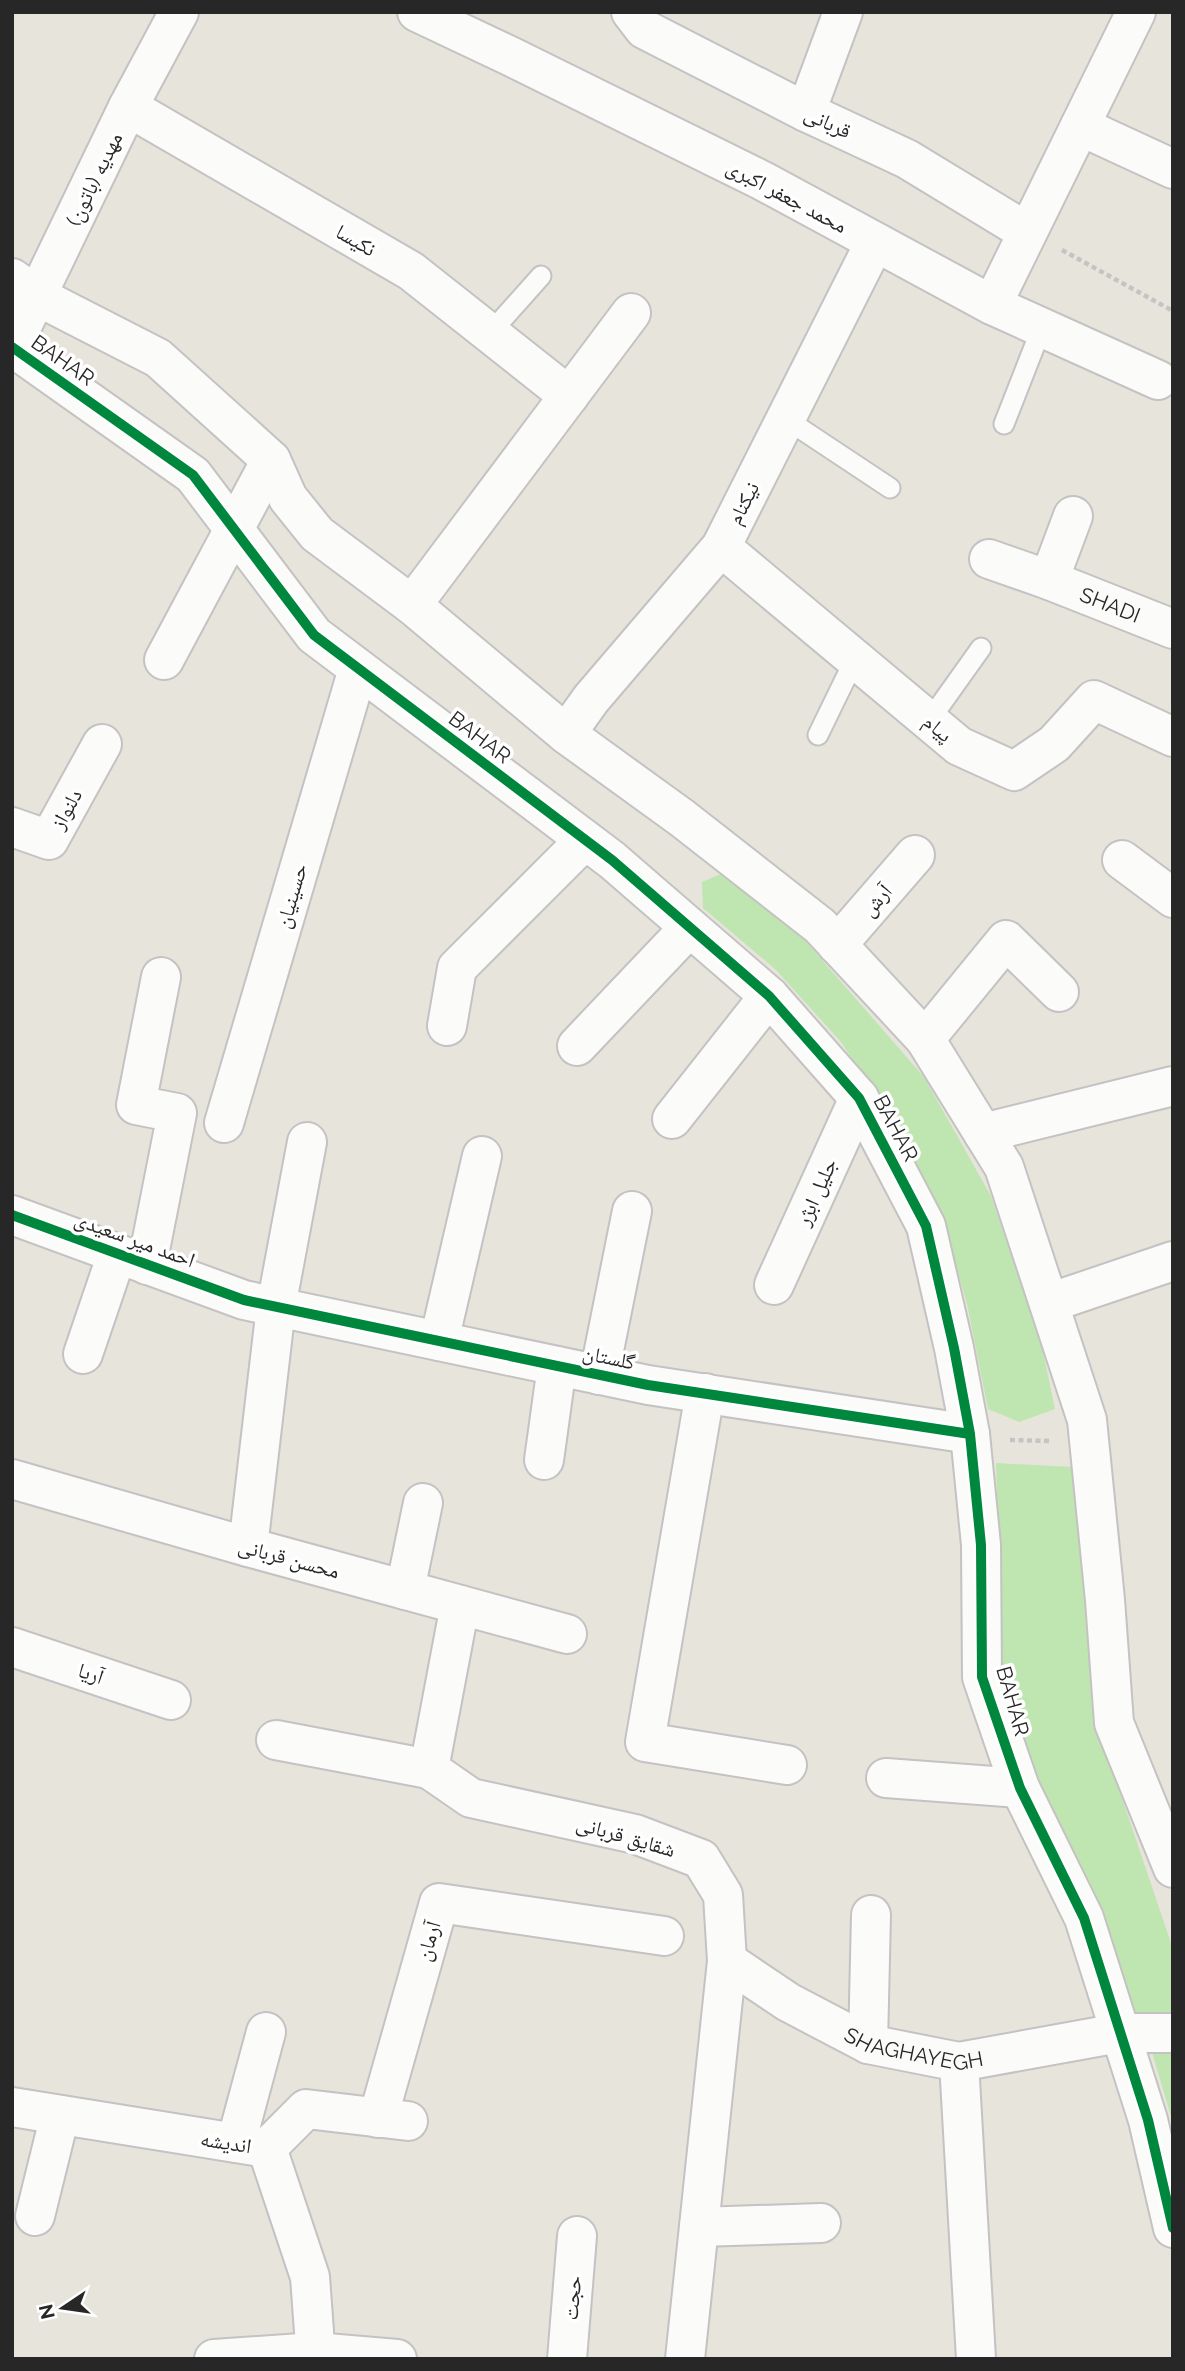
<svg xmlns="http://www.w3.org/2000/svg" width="1185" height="2371" font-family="Raleway,'Noto Naskh Arabic',sans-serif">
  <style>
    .green { fill: #bfe6b1 }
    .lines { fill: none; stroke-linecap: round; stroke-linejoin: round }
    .service-casing { stroke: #c4c2c2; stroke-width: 23 }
    .minor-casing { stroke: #c4c2c2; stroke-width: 42 }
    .tertiary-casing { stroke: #c4c2c2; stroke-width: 42 }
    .path { stroke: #c5c4c3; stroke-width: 4.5; stroke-dasharray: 5 3.5; stroke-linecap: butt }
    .service { stroke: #fbfbfa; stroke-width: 19 }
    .minor { stroke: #fbfbfa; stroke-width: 38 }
    .tertiary { stroke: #fbfbfa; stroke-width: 38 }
    .cycleway-casing { stroke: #fff; stroke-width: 15 }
    .cycleway { stroke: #00873e; stroke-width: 10 }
    .labels { text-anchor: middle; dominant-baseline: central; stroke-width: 7; stroke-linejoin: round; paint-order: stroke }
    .street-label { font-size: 21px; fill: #272727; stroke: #fff }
  </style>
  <rect width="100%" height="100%" fill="#e7e4dc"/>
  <path class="green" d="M742,865l54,65 128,147 67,119 50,146 14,67 -36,13 -31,-13 -21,-105 -26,-90 -48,-94 -52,-78 -65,-72 -73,-62 -1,-26z
    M996,1463l78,4 26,266 73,216v67l-41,2 -96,-237 -33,-108z
    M1151,2049h22v74z"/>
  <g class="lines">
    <defs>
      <path id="service" d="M490,333l51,-57
        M786,419l104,69
        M1004,424l38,-97
        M929,721l52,-73
        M818,735l37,-76"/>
      <g id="minor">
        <path d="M417,12l93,44 253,125 229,124 166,75"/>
        <path d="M631,12l13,17 162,83 101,47 120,73"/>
        <path d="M128,107l283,164 158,125"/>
        <path d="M806,112l37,-100"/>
        <path d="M1080,126l93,43"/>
        <path d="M992,305l144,-293"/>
        <path d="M721,547l238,199 55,25 40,-27 40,-44 79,37"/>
        <path d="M989,559l60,21 24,-64"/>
        <path id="s1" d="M1049,580l124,49"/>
        <path d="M412,605l219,-292"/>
        <path d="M164,660l107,-200"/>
        <path d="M566,734l25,-35 130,-152 154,-305"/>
        <path d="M12,827l37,13 53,-96"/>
        <path d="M1122,860l51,38"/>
        <path d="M837,945l78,-90"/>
        <path d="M447,1026l10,-58 128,-128"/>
        <path d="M925,1039l81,-99 53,52"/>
        <path d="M577,1046l112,-118"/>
        <path d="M672,1119l97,-123"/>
        <path d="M224,1123l134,-454"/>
        <path d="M983,1133l190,-47"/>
        <path d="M12,1215l232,85 404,85 322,49"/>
        <path d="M147,1265l30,-152 -41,-8 25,-128"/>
        <path d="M774,1285l85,-187"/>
        <path d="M1049,1303l124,-42"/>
        <path d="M439,1341l43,-185"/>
        <path d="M83,1354l34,-100"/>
        <path d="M599,1375l33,-164"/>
        <path d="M705,1393l-60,349 142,23"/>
        <path d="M544,1460l13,-94"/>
        <path d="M12,1479l236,68 319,87"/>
        <path d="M248,1547l28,-240 31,-165"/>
        <path d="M405,1590l18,-87"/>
        <path d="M460,1605l-31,164 42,29 164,36 66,25 22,36 4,66 -42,398"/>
        <path d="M12,1647l159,53"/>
        <path d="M276,1740l153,29"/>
        <path d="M886,1778l134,10"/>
        <path id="s2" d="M727,1961l61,41 80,42 91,18 160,-29h54"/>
        <path d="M868,2044l3,-129"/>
        <path d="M959,2062l17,297"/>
        <path d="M12,2107l255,41 43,129 6,82"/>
        <path d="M378,2118l61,-215 225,33"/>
        <path d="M236,2143l30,-111"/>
        <path d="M267,2148l39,-39 102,12"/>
        <path d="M35,2216l25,-101"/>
        <path d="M699,2227l122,-4"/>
        <path d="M214,2359l101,-7 82,7"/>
        <path d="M567,2359l10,-123"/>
      </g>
      <path id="tertiary" d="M12,278l25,18 121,62 113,102 17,38 29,36 95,71 154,129 116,84 138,108 105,113 79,128 83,253 18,180 9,123 59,145
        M12,347l181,128 121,160 298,225 157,136 90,102 67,128 28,122 16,86 11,111 1,132 38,111 64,130 64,202 25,108
        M12,347l116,-240 51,-95"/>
    </defs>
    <use href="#service" class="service-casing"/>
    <use href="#minor" class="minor-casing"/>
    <use href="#tertiary" class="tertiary-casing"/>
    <path class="path" d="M1062,250l111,61
      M1010,1440l40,1"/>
    <use href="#service" class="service"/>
    <use href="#minor" class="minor"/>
    <use href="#tertiary" class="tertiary"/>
    <defs>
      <path id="cycleway" d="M12,347l181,128 121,160 298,225 157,136 90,102 67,128 28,122 16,86 11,111 1,132 38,111 64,130 64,202 25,108
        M12,1215l232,85 404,85 322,49"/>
    </defs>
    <use href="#cycleway" class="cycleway-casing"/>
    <use href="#cycleway" class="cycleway"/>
  </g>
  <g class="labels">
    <g class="street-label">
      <text transform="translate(828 122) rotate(25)">قربانی</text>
      <text transform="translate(94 179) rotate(-64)">مهدیه (باتون)</text>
      <text transform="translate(787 196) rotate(28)">محمد جعفر اکبری</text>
      <text transform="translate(356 240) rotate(30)">نکیسا</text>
      <text transform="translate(63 360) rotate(35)">BAHAR</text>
      <text transform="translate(743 503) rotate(-63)">نیکنام</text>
      <text stroke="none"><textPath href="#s1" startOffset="66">SHADI</textPath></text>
      <text transform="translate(938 728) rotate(40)">پیام</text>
      <text transform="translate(480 737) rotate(37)">BAHAR</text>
      <text transform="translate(66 809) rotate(-61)">دلنواز</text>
      <text transform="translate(291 896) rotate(-74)">حسینیان</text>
      <text transform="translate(876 900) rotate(-49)">آرش</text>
      <text transform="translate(896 1128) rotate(62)">BAHAR</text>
      <text transform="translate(816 1192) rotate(-66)">جلیل ابژر</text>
      <text transform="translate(135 1239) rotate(20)">احمد میر سعیدی</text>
      <text transform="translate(609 1357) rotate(12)">گلستان</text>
      <text transform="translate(289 1558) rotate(15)">محسن قربانی</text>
      <text transform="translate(91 1673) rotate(19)">آریا</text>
      <text transform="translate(1013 1701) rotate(74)">BAHAR</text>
      <text transform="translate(626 1836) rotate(16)">شقایق قربانی</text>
      <text transform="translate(428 1941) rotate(-74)">آرمان</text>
      <text stroke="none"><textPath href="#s2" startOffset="210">SHAGHAYEGH</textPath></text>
      <text transform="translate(226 2142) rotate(9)">اندیشه</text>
      <text transform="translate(572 2298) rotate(-85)">حجت</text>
    </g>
  </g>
  <rect width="1185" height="2371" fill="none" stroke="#272727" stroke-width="28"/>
  <g transform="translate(63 2308) rotate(257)" stroke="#ffffff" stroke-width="5" paint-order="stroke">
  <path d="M0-5L12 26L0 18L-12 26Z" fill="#272727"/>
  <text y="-10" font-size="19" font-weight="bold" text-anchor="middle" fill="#272727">N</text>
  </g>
</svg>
